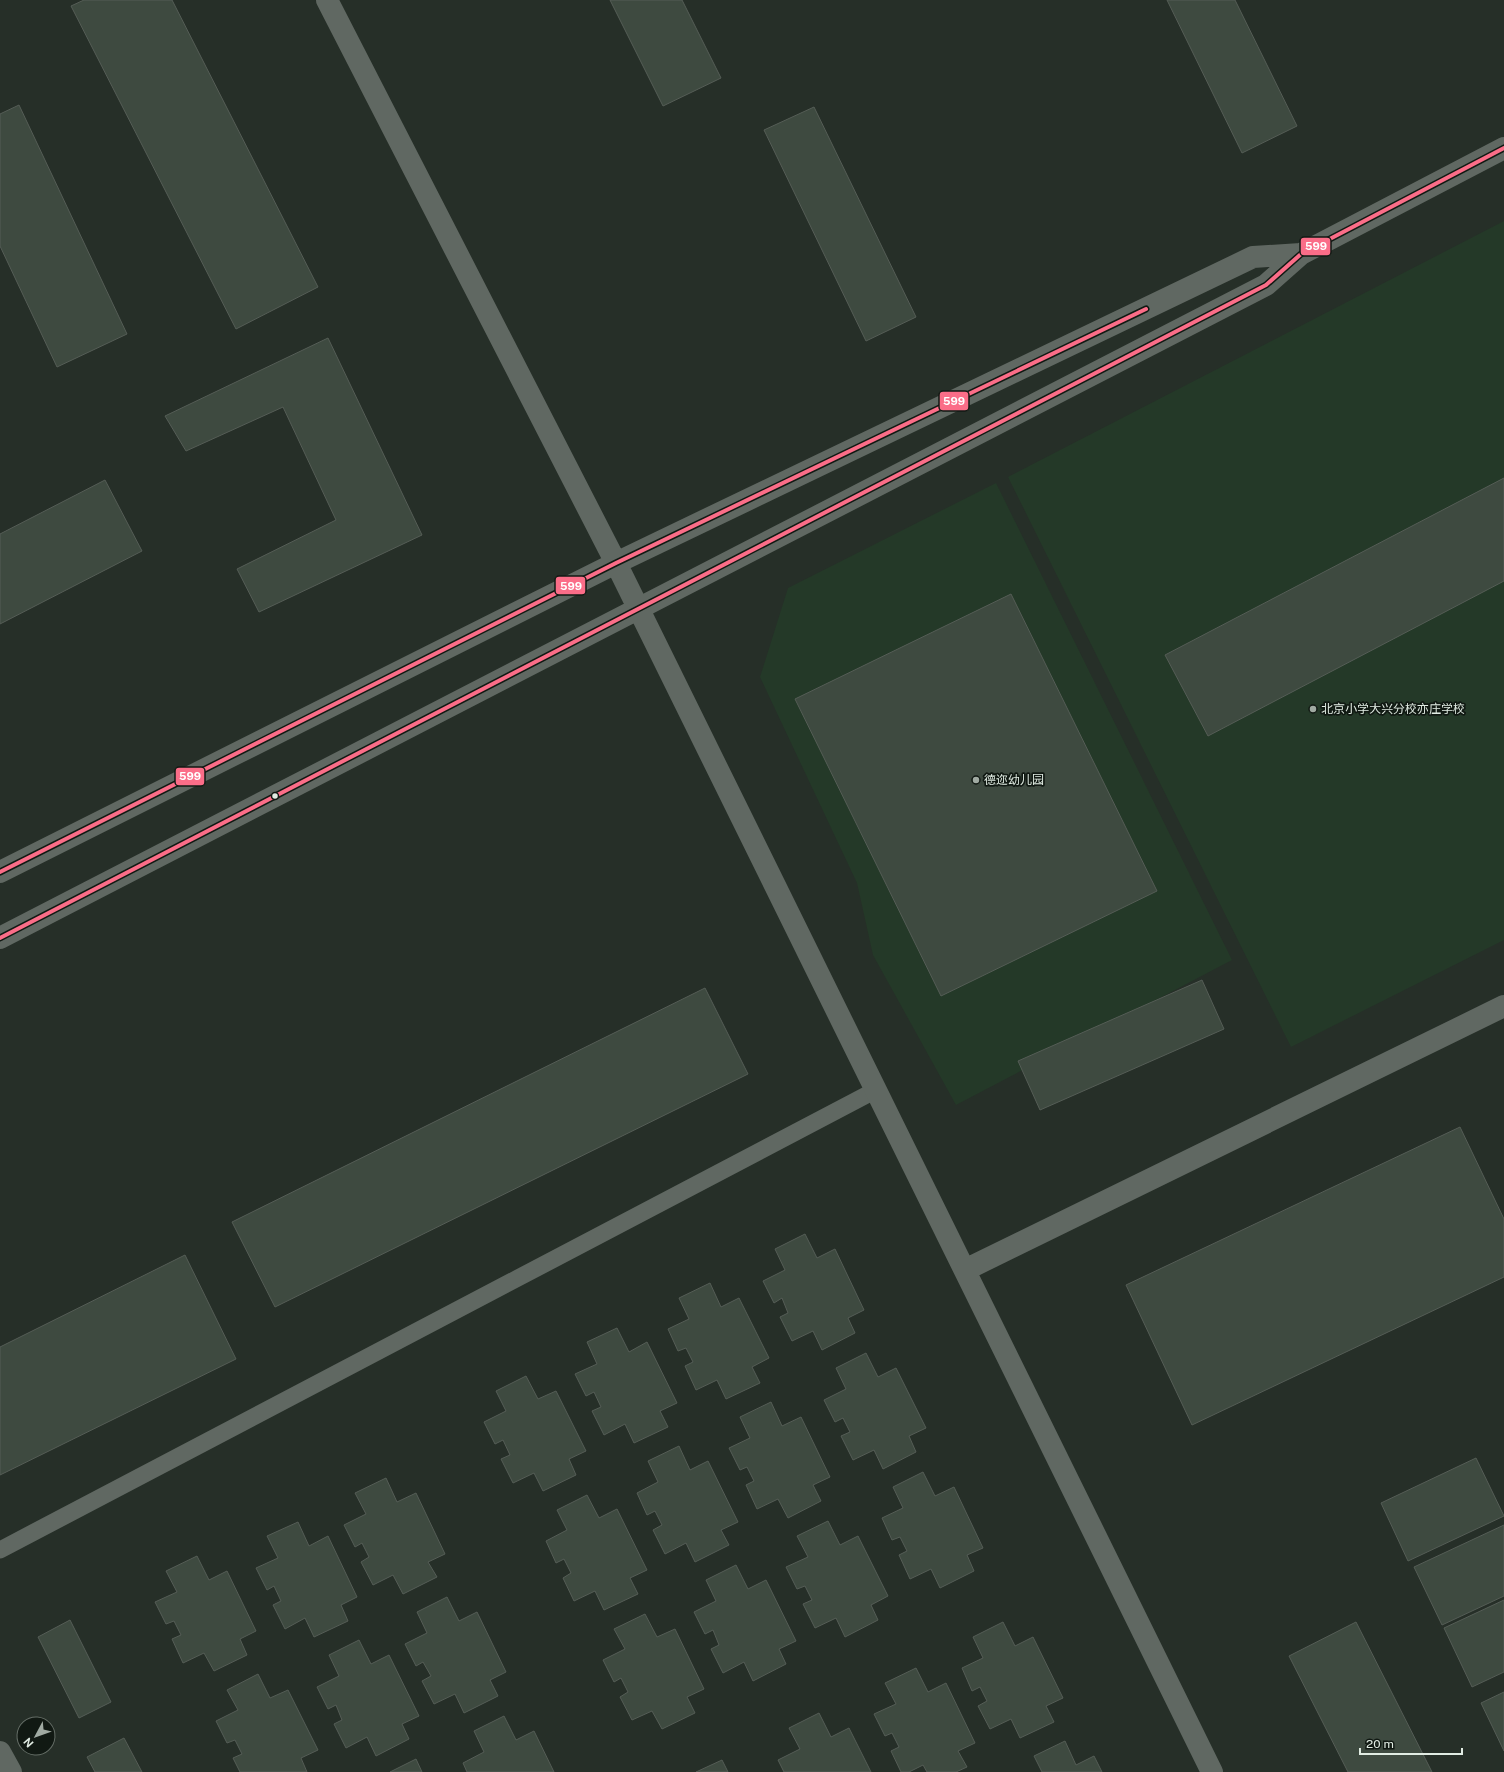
<svg xmlns="http://www.w3.org/2000/svg" width="1504" height="1772" font-family="'Public Sans','Noto Sans SC',sans-serif">
  <style>
    .built { fill: #243928 }
    .building { fill: #3e4a40; stroke: #555d56 }
    .lines { fill: none; stroke-linecap: round; stroke-linejoin: round }
    .service { stroke: #606862; stroke-width: 17 }
    .minor { stroke: #606862; stroke-width: 22 }
    .bus-1-casing { stroke: #111913; stroke-width: 7 }
    .bus-1 { stroke: #fb6d88; stroke-width: 4 }
    .poi-dot { fill: #a0aaa2; stroke: #111913; stroke-width: 1.5 }
    .bus-dot { fill: #e1ece3; stroke: #111913; stroke-width: 1.5 }
    .labels { text-anchor: middle; dominant-baseline: central; stroke-width: 3.5; stroke-linejoin: round; paint-order: stroke }
    .poi-label { font-size: 12px; fill: #e1ece3; stroke: #111913; text-anchor: start }
    .line-badge { stroke: #111913; stroke-width: 1.5 }
    .badge-label { font-size: 11px; text-anchor: middle; font-weight: bold; fill: #fff }
  </style>
  <rect width="100%" height="100%" fill="#262f28"/>
  <path class="built" d="M1504,221v719l-213,107 -283,-570z
    M996,483l236,477 -276,145 -83,-150 -16,-72 -97,-206 28,-89z"/>
  <path class="building" d="M84,0h88l146,287 -82,42 -165,-323z
    M610,0h72l39,78 -58,28z
    M1167,0h68l62,126 -55,27z
    M19,105l108,229 -70,33 -57,-121v-132z
    M814,107l102,210 -50,24 -102,-211z
    M328,338l94,197 -163,77 -22,-43 99,-49 -53,-113 -97,44 -21,-35z
    M1504,478v103l-296,155 -43,-81z
    M105,480l37,71 -142,73v-90z
    M1011,594l146,297 -216,105 -146,-297z
    M1202,980l22,49 -184,81 -22,-49z
    M705,988l43,86 -473,233 -43,-85z
    M1460,1127l44,92v58l-312,148 -66,-140z
    M805,1234l12,24 18,-9 29,61 -16,8 7,15 -33,17 -9,-19 -21,10 -12,-24 8,-4 -6,-15 -8,5 -11,-22 22,-11 -10,-21z
    M185,1255l51,104 -236,116v-128z
    M710,1283l11,24 18,-9 30,60 -17,9 8,16 -34,16 -9,-19 -21,10 -11,-24 8,-4 -7,-14 -8,3 -10,-22 21,-10 -10,-21z
    M617,1328l12,24 18,-10 30,61 -17,8 8,16 -34,16 -9,-19 -21,11 -12,-24 9,-4 -7,-15 -8,4 -11,-22 22,-10 -10,-22z
    M866,1353l12,24 18,-9 30,60 -17,8 7,16 -33,17 -9,-19 -21,10 -12,-24 9,-4 -7,-14 -8,4 -11,-22 22,-11 -10,-21z
    M526,1376l12,23 18,-8 30,60 -17,8 7,16 -33,16 -9,-18 -21,10 -12,-24 9,-4 -7,-15 -8,4 -11,-22 22,-11 -10,-20z
    M771,1402l11,24 19,-9 29,60 -17,8 8,16 -33,17 -10,-19 -21,10 -11,-24 8,-4 -7,-14 -7,3 -11,-22 21,-10 -10,-21z
    M679,1446l11,24 18,-9 30,61 -17,8 8,15 -34,17 -9,-19 -21,11 -12,-24 9,-5 -7,-14 -8,4 -10,-22 21,-11 -10,-21z
    M1476,1458l28,58 -96,45 -27,-58z
    M923,1472l12,24 19,-9 29,61 -16,7 7,16 -34,17 -9,-19 -21,10 -11,-24 8,-4 -7,-14 -8,3 -10,-22 21,-10 -10,-21z
    M386,1478l11,24 19,-9 29,61 -17,8 9,15 -34,17 -10,-19 -20,10 -12,-23 8,-5 -7,-14 -7,4 -11,-22 22,-11 -11,-21z
    M587,1495l12,23 18,-9 30,61 -17,8 8,16 -34,16 -9,-19 -21,10 -11,-23 8,-5 -7,-14 -8,4 -10,-22 21,-11 -10,-20z
    M828,1521l12,24 18,-9 30,60 -17,9 7,15 -33,17 -9,-19 -21,10 -12,-24 9,-4 -7,-14 -8,3 -11,-22 22,-10 -11,-21z
    M298,1522l11,24 19,-10 29,61 -16,8 7,16 -34,16 -9,-19 -20,11 -12,-24 8,-4 -7,-15 -7,4 -11,-22 22,-10 -11,-22z
    M1504,1525v71l-62,29 -28,-58z
    M197,1556l12,24 18,-9 29,60 -16,8 7,16 -33,16 -10,-18 -21,10 -11,-24 9,-4 -7,-14 -8,3 -11,-22 22,-10 -11,-21z
    M736,1565l12,24 18,-9 30,61 -17,8 7,15 -33,17 -9,-19 -21,11 -12,-24 8,-4 -6,-15 -8,4 -11,-22 22,-11 -10,-21z
    M447,1597l12,24 18,-9 29,60 -16,8 8,16 -34,17 -9,-19 -21,10 -12,-23 9,-5 -8,-14 -7,4 -11,-22 22,-11 -10,-21z
    M1504,1600v72l-32,15 -28,-59z
    M645,1614l12,23 18,-8 29,60 -17,8 8,16 -33,16 -10,-18 -20,9 -12,-23 8,-5 -7,-14 -7,4 -11,-22 22,-11 -11,-20z
    M70,1620l41,82 -32,16 -41,-81z
    M1003,1622l12,24 18,-9 30,61 -17,8 8,16 -34,16 -9,-19 -21,10 -12,-23 9,-5 -7,-14 -8,4 -10,-23 21,-10 -10,-21z
    M1356,1622l76,150h-84l-59,-116z
    M359,1640l12,24 18,-9 30,61 -17,8 7,15 -33,17 -9,-19 -21,11 -12,-24 8,-4 -6,-15 -8,4 -11,-22 22,-11 -10,-21z
    M916,1668l12,24 18,-9 29,60 -17,8 9,16 -11,5h-29l-4,-7 -14,7h-8l-10,-21 8,-4 -7,-14 -7,3 -11,-22 22,-10 -11,-21z
    M258,1674l12,24 18,-8 30,60 -17,8 6,14h-67l-7,-14 9,-4 -7,-14 -8,3 -11,-22 22,-11 -11,-20z
    M1504,1692v59l-23,-48z
    M819,1713l12,24 18,-9 22,44h-87l-6,-12 22,-11 -11,-21z
    M504,1716l12,24 18,-9 20,41h-87l-4,-9 21,-11 -10,-21z
    M124,1738l18,34h-47l-8,-15z
    M1065,1741l11,24 18,-9 8,16h-60l-8,-16z
    M416,1759l6,13h-32z
    M722,1760l6,12h-32z"/>
  <g class="lines">
    <path class="service" d="M0,1550l876,-460"/>
    <path class="minor" d="M327,0l289,563 596,1209
      M0,872l616,-309 637,-306 48,-3
      M0,938l1266,-653 35,-31 203,-106
      M965,1270l539,-264
      M0,1752l11,20"/>
    <defs>
      <path id="bus-1" d="M0,872l616,-309 530,-254
        M0,938l1266,-653 35,-31 203,-106"/>
    </defs>
    <use href="#bus-1" class="bus-1-casing"/>
    <use href="#bus-1" class="bus-1"/>
  </g>
  <g class="poi-dot">
    <circle cx="1313" cy="709" r="4"/>
    <circle cx="976" cy="780" r="4"/>
  </g>
  <circle class="bus-dot" cx="275" cy="796" r="3.5"/>
  <g class="labels">
    <g class="poi-label">
      <text x="1321" y="709">北京小学大兴分校亦庄学校</text>
      <text x="984" y="780">德迩幼儿园</text>
    </g>
  </g>
  <g class="line-badge">
    <rect x="1300" y="237" width="31" height="19" rx="4" fill="#fb6d88"/>
    <rect x="939" y="391" width="30" height="20" rx="4" fill="#fb6d88"/>
    <rect x="555" y="576" width="31" height="19" rx="4" fill="#fb6d88"/>
    <rect x="175" y="767" width="30" height="19" rx="4" fill="#fb6d88"/>
  </g>
  <g class="badge-label">
    <text x="1316" y="250">599</text>
    <text x="954" y="405">599</text>
    <text x="571" y="590">599</text>
    <text x="190" y="780">599</text>
  </g>
  <g transform="translate(36 1736) rotate(229)"><circle r="19" fill="#111913" stroke="#646d66"/>
  <path d="M0-3L7 15L0 10L-7 15Z" fill="#a0aaa2"/>
  <text y="-6" font-size="11" font-weight="bold" text-anchor="middle" fill="#e1ece3">N</text>
  </g>
  <path d="M1360 1748v6h102v-6" fill="none" stroke="#e1ece3" stroke-width="2"/>
  <text x="1366" y="1748" font-size="12" fill="#e1ece3" stroke="#111913" stroke-width="3" paint-order="stroke">20 m</text>
</svg>
